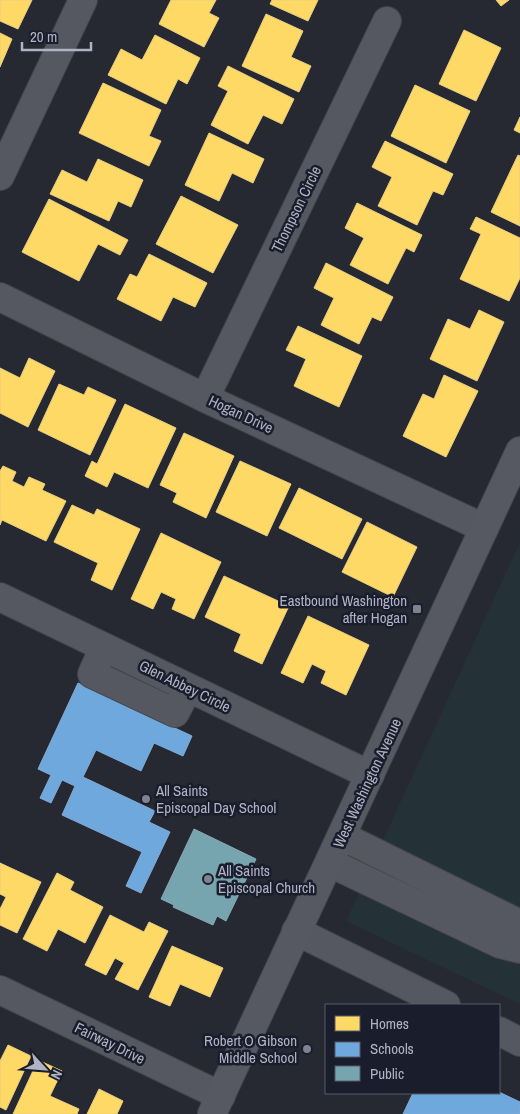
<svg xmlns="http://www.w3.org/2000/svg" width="520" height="1114" font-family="'Archivo Narrow',sans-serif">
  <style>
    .green { fill: #243238 }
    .homes { fill: #ffd966; stroke: #e7ce82 }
    .schools { fill: #6fa8dc; stroke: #82abd5 }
    .public { fill: #76a5af; stroke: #87a9b5 }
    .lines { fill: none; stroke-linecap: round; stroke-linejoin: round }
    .minor-casing { stroke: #42444b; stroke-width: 30 }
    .major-casing { stroke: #43464f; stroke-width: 30 }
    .minor { stroke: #555860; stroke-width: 28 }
    .major { stroke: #575962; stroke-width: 28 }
    .poi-dot { fill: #7f8391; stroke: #1a1e2c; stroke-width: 2 }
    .labels { text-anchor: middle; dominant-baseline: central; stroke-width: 5; stroke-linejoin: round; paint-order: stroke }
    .street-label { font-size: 15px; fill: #afb3c4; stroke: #1a1e2c }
    .poi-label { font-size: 15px; fill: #afb3c4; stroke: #1a1e2c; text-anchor: end }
  </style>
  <rect width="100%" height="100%" fill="#262932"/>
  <path class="green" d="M520,542v462l-174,-83z"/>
  <path class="homes" d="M0,0h32l-14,29 -18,-8z
    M171,0h45l-7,13 10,5 -15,29 -45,-23z
    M272,0h46l-10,21 -38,-17z
    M496,0h13l-8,6z
    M266,14l37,17 -12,26 20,9 -12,26 -57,-26z
    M464,30l37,18 -25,53 -37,-17z
    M0,33l12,6 -12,28z
    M155,35l45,23 -13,26 -9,-5 -12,25 -58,-29 13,-26 21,11z
    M228,66l66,33 -12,25 -19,-9 -15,29 -37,-19 17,-34 -10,-5z
    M103,83l58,27 -12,26 12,5 -12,25 -70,-33z
    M415,85l55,26 -24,52 -55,-27z
    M520,117v16l-6,-3z
    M209,133l55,26 -11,24 -21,-10 -13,28 -34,-16z
    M385,141l68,33 -10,21 -10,-4 -16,34 -39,-19 14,-29 -20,-10z
    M518,155l2,1v70l-29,-14z
    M98,159l45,21 -12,27 -13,-6 -9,20 -59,-27 12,-24 25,12z
    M181,196l57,29 -25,48 -57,-29z
    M49,199l79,41 -8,15 -22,-11 -19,37 -57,-29z
    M357,203l65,32 -8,17 -8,-4 -18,36 -38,-19 14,-27 -19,-10z
    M476,217l44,21v40l-11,23 -49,-22 21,-45 -11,-5z
    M149,254l58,29 -12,24 -22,-10 -12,24 -44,-22 13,-25 7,3z
    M326,263l67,34 -12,24 -9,-4 -13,27 -38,-19 13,-27 -20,-10z
    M479,310l25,12 -27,59 -47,-22 18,-40 22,10z
    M298,326l64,30 -23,51 -45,-21 12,-27 -20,-9z
    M29,358l26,13 -27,56 -28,-14v-45l20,10z
    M444,375l34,16 -32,66 -43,-21 20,-42 11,5z
    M59,384l25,11 4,-8 28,13 -26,55 -52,-25z
    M125,404l51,24 -28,60 -34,-16 -7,15 -22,-11 7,-15 5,3z
    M184,433l50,23 -28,62 -33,-16 4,-9 -17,-8z
    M240,461l51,23 -24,52 -51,-24z
    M3,466l13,6 -4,9 12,6 5,-10 16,7 -3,6 24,11 -20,40 -44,-21 -2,5v-54z
    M299,488l63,31 -20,40 -63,-31z
    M72,505l22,10 3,-6 43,20 -28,61 -21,-10 7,-17 -44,-21z
    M367,522l50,25 -24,50 -51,-25z
    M161,533l60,29 -27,57 -22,-10 4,-10 -15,-7 -8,17 -22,-10z
    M224,576l65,30 -27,58 -28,-13 7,-17 -36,-17z
    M308,616l61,29 -23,50 -25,-12 5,-12 -14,-7 -9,19 -22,-10z
    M0,863l41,19 -24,51 -17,-8v-16l6,-12 -6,-3z
    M57,873l17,9 -4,8 33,17 -18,36 -27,-14 -11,22 -24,-12z
    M110,915l34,17 5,-10 19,9 -30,59 -23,-11 9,-16 -9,-5 -9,17 -21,-10z
    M172,946l51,22 -13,29 -30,-13 -10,22 -21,-9z
    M8,1045l23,11 -25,54 -6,-3v-46z
    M38,1060l24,11 -12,25 29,13 -2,5h-64z
    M99,1089l24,12 -6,13h-30z"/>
  <path class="schools" d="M78,683l114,53 -9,20 -29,-13 -13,28 -45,-21 -13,27 72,34 -6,11 21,10 -29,61 -15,-7 16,-34 -80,-37 13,-29 -13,-6 -11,23 -11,-5 11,-23 -13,-6z
    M499,1092l21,10v12h-117l10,-21z"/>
  <path class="public" d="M194,829l62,30 -30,62 -9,-5 -4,9 -40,-18 1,-2 -13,-6z"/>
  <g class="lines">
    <defs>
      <path id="minor" d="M0,176l83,-176
        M0,297l205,101 279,130
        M205,398l182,-377
        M0,597l370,178
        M104,647l-12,27 83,39 13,-25
        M342,836l170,84 8,8
        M330,863l170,81 20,5
        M296,931l150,74
        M0,990l221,106
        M499,1031l21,11"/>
      <path id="major" d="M212,1114l308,-663"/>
    </defs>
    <use href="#minor" class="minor-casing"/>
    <use href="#major" class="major-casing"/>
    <use href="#minor" class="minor"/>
    <use href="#major" class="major"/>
  </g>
  <g class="poi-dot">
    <rect x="412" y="604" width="10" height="10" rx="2.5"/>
    <circle cx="146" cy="799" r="5"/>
    <circle cx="208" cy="879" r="5"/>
    <circle cx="307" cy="1049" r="5"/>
  </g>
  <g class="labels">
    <g class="street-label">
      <text transform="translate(296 209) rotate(-64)">Thompson Circle</text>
      <text transform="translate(241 414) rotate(25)">Hogan Drive</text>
      <text transform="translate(185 686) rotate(26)">Glen Abbey Circle</text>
      <text transform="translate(367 783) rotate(-65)">West Washington Avenue</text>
      <text transform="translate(110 1043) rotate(26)">Fairway Drive</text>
    </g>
    <g class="poi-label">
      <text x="407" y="600">Eastbound Washington<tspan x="407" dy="17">after Hogan</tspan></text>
      <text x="156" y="790" text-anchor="start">All Saints<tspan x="156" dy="17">Episcopal Day School</tspan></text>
      <text x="218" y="870" text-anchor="start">All Saints<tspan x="218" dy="17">Episcopal Church</tspan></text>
      <text x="297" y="1040">Robert O Gibson<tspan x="297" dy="17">Middle School</tspan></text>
    </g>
  </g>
  <rect x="325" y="1004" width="175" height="90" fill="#1a1e2c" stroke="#565a69"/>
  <rect x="335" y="1016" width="25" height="15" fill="#ffd966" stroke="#565a69"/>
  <text x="370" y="1029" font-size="15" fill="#afb3c4">Homes</text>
  <rect x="335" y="1042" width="25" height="15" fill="#6fa8dc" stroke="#565a69"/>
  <text x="370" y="1054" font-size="15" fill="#afb3c4">Schools</text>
  <rect x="335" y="1066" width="25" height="15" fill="#76a5af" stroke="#565a69"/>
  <text x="370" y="1079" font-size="15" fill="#afb3c4">Public</text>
  <g transform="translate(45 1069) rotate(116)" stroke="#1a1e2c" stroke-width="4" paint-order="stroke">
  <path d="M0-4L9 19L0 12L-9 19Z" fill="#afb3c4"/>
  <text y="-8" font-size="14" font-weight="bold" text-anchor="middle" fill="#afb3c4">N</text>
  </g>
  <path d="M22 42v8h69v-8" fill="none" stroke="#afb3c4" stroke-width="2.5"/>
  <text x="30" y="42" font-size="15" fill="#afb3c4" stroke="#1a1e2c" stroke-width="4" paint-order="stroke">20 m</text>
</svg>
